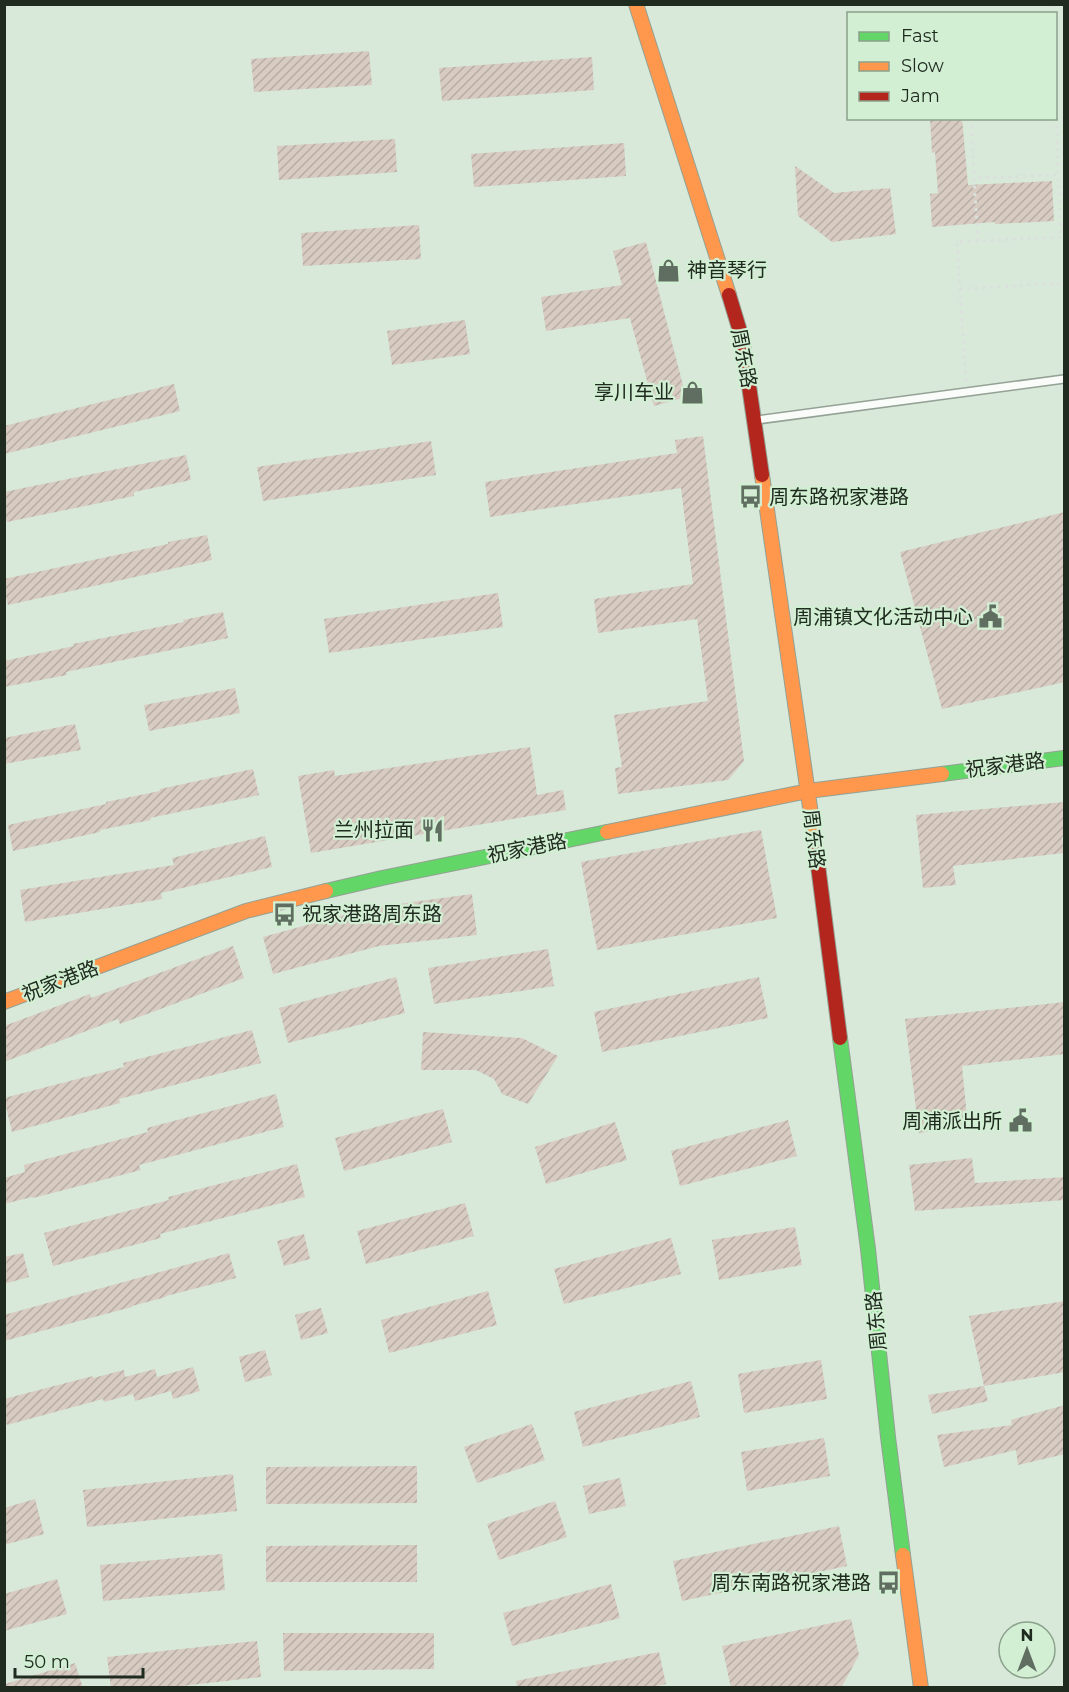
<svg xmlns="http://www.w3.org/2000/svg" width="1069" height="1692" font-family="Montserrat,'Noto Sans SC',sans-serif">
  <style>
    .building { fill: url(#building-hatch) }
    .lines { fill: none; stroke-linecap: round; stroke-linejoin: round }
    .lane-casing { stroke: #94a195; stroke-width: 10 }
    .fast-casing { stroke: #94a195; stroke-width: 16 }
    .slow-casing { stroke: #94a195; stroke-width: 16 }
    .jam-casing { stroke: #94a195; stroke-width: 16 }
    .path { stroke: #dae0db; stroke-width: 3; stroke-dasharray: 3 4.5; stroke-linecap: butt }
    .lane { stroke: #f9fcf9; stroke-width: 7 }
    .fast { stroke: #63d668; stroke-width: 14 }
    .slow { stroke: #ff974d; stroke-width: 14 }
    .jam { stroke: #b3261e; stroke-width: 14 }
    .labels { text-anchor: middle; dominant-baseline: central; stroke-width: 4.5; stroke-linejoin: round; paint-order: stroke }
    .poi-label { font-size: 20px; fill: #202b20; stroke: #d2efd3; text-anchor: end }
    .street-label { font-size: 20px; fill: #202b20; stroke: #d2efd3 }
  </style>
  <defs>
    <pattern id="building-hatch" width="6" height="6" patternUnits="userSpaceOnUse" patternTransform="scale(1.5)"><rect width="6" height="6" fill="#d7cbc2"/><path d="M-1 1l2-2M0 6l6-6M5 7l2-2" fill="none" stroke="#b8aea6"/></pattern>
  </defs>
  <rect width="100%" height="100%" fill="#d8e9d9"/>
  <path class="building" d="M369,51l3,34 -118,7 -3,-33z
    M592,57l2,33 -152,11 -3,-33z
    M930,118h32l6,67 84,-4 2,40 -59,3v-2l-63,5 -2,-33 8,-1 -3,-41 -3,1z
    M395,139l2,33 -118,8 -2,-34z
    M624,143l2,33 -152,11 -3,-33z
    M795,166l39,27 56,-5 6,46 -64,8 -34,-26z
    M419,225l2,34 -118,7 -2,-33z
    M646,242l40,155 -32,9 -24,-88 -84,13 -5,-34 81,-12 -9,-34z
    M465,320l5,34 -78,11 -5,-34z
    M174,384l6,27 -176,43v-28z
    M703,436l41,325 -16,19 -110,14 -3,-26 7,-1 -8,-52 94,-14 -11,-82 -99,14 -4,-34 99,-15 -12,-96 -191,29 -5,-35 192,-29 -2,-13z
    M431,441l5,34 -173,26 -6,-34z
    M186,455l5,25 -57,12v4l-127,26 -3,-10v-20z
    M1065,512v170l-123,27 -42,-157z
    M207,535l5,25 -204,45 -4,-16v-10l164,-35v-2z
    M498,593l5,34 -174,26 -5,-34z
    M223,612l5,26 -162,34 1,3 -63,12v-26l70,-15 -1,-2 111,-22 -1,-2z
    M235,688l5,25 -91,18 -5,-26z
    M75,724l6,26 -77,14v-26z
    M530,747l7,48 26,-5 3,20 -255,43 -13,-77 36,-6 1,6z
    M253,769l6,26 -109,23 1,2 -51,10v2l-87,19 -5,-26 98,-21v-2l54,-11v-2z
    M1065,802v34l-3,1 2,16 -111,13 3,19 -33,3 -7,-73z
    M761,830l16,88 -180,32 -16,-88z
    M265,836l7,31 -111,26 1,6 -137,23 -5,-32 154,-25 -2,-7z
    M472,894l5,41 -98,11 -106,28 -10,-37 106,-29z
    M233,946l11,32 -124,46 -2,-5 -114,43v-36l86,-32 1,4z
    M548,949l6,37 -120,18 -6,-36z
    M396,977l9,36 -117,30 -9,-35z
    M759,977l9,41 -166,34 -8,-40z
    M1065,1002v52l-103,12 6,61 -49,6 -14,-114z
    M252,1030l9,33 -142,36 1,4 -108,29 -8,-34 120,-31 -1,-4z
    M423,1032l99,6 36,18 -30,48 -26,-10 -8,-15 -18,-9h-55z
    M276,1094l8,33 -145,38 2,5 -108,28 -1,-1 -28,7v-26l21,-6 -1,-7 124,-33 -1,-4z
    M443,1109l9,33 -108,29 -9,-33z
    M788,1120l9,36 -117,30 -9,-35z
    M615,1122l12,38 -81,24 -11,-37z
    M972,1158l3,25 90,-6v23l-150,11 -6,-46z
    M297,1164l8,33 -145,37 1,4 -108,28 -9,-33 125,-33 -1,-3z
    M465,1203l9,33 -108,28 -9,-33z
    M795,1227l7,38 -83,15 -7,-40z
    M304,1234l6,25 -26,7 -7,-25z
    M671,1238l10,36 -117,30 -10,-35z
    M23,1253l6,24 -25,7v-27z
    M229,1253l7,25 -70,18v1l-34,9v1l-128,34v-26z
    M488,1291l9,34 -108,28 -8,-33z
    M1065,1301v71l-81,14 -15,-70z
    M321,1308l7,25 -27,7 -6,-25z
    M265,1350l7,25 -27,7 -6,-25z
    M821,1360l6,39 -83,14 -6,-39z
    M193,1367l7,24 -27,8 -2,-8 -36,10 -2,-7 -29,8 -1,-3 -96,26 -3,-8v-18l89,-23v2l31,-8 1,7 30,-8 2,8z
    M691,1381l9,36 -117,30 -9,-35z
    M984,1386l4,15 -56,13 -4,-19z
    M1065,1405v49l-47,11 -2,-15 -72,17 -7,-32 75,-10 -1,-5z
    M532,1424l13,36 -68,23 -13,-36z
    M824,1438l6,38 -83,15 -6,-39z
    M417,1466v37l-151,1v-37z
    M233,1474l4,37 -150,16 -4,-37z
    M620,1478l6,28 -37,8 -6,-28z
    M35,1499l9,35 -40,11v-37z
    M555,1501l12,36 -68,23 -12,-36z
    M839,1526l8,40 -165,35 -9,-40z
    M417,1545v37h-151v-36z
    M222,1554l3,36 -122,11 -3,-36z
    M57,1579l10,35 -63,17v-37z
    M611,1584l9,34 -108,28 -9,-33z
    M851,1619l8,36 -18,33h-110l-9,-42z
    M283,1633h151v36l-150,2z
    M257,1641l4,36 -96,11h-54l-4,-31z
    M659,1652l7,32 -17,4h-132l-1,-7z
    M75,1663l8,25h-77l-1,-4z"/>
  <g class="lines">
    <defs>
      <path id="lane" d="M757,420l307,-41"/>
      <path id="fast" d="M942,774l122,-16
        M326,891l56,-13 225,-46
        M840,1038l28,211 20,188 15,118"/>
      <path id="slow" d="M636,4l93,291
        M762,475l53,367
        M607,832l201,-41 134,-17
        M4,1002l242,-91 80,-20
        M903,1555l18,133"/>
      <path id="jam" d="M729,295l13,43 20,137
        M815,842l25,196"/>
    </defs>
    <use href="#lane" class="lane-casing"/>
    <use href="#fast" class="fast-casing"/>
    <use href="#slow" class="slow-casing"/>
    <use href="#jam" class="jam-casing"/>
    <path class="path" d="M1051,4v10
      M1056,103l2,72
      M972,118l2,60
      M978,241l-4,-63 84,-3 3,62
      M960,289l104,-6
      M966,381l-9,-139 107,-5"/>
    <use href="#lane" class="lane"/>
    <use href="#fast" class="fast"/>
    <use href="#slow" class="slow"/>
    <use href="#jam" class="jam"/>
  </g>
  <defs>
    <symbol id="shop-bare" viewBox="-9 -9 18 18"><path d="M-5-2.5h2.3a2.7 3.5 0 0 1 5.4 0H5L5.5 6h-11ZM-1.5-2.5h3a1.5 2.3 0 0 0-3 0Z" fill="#606e61" stroke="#d2efd3" stroke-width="2.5" paint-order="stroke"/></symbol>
    <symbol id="bus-bare" viewBox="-9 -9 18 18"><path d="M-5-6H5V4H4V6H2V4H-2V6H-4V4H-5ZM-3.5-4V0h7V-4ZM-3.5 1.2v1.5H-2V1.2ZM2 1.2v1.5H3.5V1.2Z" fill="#606e61" stroke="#d2efd3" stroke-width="2.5" paint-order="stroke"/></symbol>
    <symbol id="civic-bare" viewBox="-9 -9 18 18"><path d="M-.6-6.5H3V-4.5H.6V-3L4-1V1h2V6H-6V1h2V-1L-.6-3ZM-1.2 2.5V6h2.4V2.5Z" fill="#606e61" stroke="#d2efd3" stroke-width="2.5" paint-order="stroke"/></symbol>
    <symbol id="restaurant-bare" viewBox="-9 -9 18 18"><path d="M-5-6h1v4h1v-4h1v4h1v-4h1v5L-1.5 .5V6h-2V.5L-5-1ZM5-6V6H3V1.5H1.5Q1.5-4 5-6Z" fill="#606e61" stroke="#d2efd3" stroke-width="2.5" paint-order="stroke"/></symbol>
  </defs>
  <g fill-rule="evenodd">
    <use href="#shop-bare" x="652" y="254" width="33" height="33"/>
    <use href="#shop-bare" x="676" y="376" width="33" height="33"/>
    <use href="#bus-bare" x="734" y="480" width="33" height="33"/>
    <use href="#civic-bare" x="974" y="600" width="33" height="33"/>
    <use href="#restaurant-bare" x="416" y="814" width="33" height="33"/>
    <use href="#bus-bare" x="268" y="898" width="33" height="33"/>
    <use href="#civic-bare" x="1004" y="1104" width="33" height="33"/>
    <use href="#bus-bare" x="872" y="1566" width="33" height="33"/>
  </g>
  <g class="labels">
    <g class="poi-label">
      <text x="687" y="270" text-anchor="start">神音琴行</text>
      <text x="674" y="392">享川车业</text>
      <text x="769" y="497" text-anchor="start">周东路祝家港路</text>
      <text x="973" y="617">周浦镇文化活动中心</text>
      <text x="414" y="830">兰州拉面</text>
      <text x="302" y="914" text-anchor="start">祝家港路周东路</text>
      <text x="1002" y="1121">周浦派出所</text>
      <text x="871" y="1583">周东南路祝家港路</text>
    </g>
    <g class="street-label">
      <text transform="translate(744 358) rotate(79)">周东路</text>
      <text transform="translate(1005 765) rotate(-7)">祝家港路</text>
      <text transform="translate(814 839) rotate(83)">周东路</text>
      <text transform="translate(527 848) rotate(-11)">祝家港路</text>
      <text transform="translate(60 981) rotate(-21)">祝家港路</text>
      <text transform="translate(876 1321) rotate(-96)">周东路</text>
    </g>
  </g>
  <rect width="1069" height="1692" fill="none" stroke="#202b20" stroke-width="12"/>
  <rect x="847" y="12" width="210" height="108" fill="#d2efd3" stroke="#8ba18b" stroke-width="1.5"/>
  <rect x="859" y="32" width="30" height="9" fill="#63d668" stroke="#8ba18b" stroke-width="1.5"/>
  <text x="901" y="42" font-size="18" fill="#202b20">Fast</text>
  <rect x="859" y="62" width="30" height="9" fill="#ff974d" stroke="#8ba18b" stroke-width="1.5"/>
  <text x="901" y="72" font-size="18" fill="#202b20">Slow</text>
  <rect x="859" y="92" width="30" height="9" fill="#b3261e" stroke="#8ba18b" stroke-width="1.5"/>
  <text x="901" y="102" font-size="18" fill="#202b20">Jam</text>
  <g transform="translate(1027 1650)"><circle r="28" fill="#d2efd3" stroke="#8ba18b" stroke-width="1.5"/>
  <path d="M0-4.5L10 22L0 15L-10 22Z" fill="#606e61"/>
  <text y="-9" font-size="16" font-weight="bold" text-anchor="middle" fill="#202b20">N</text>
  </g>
  <path d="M15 1668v9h128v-9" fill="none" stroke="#202b20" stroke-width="3"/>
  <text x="24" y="1668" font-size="18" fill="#202b20" stroke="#d2efd3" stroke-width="4.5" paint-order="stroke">50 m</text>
</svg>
